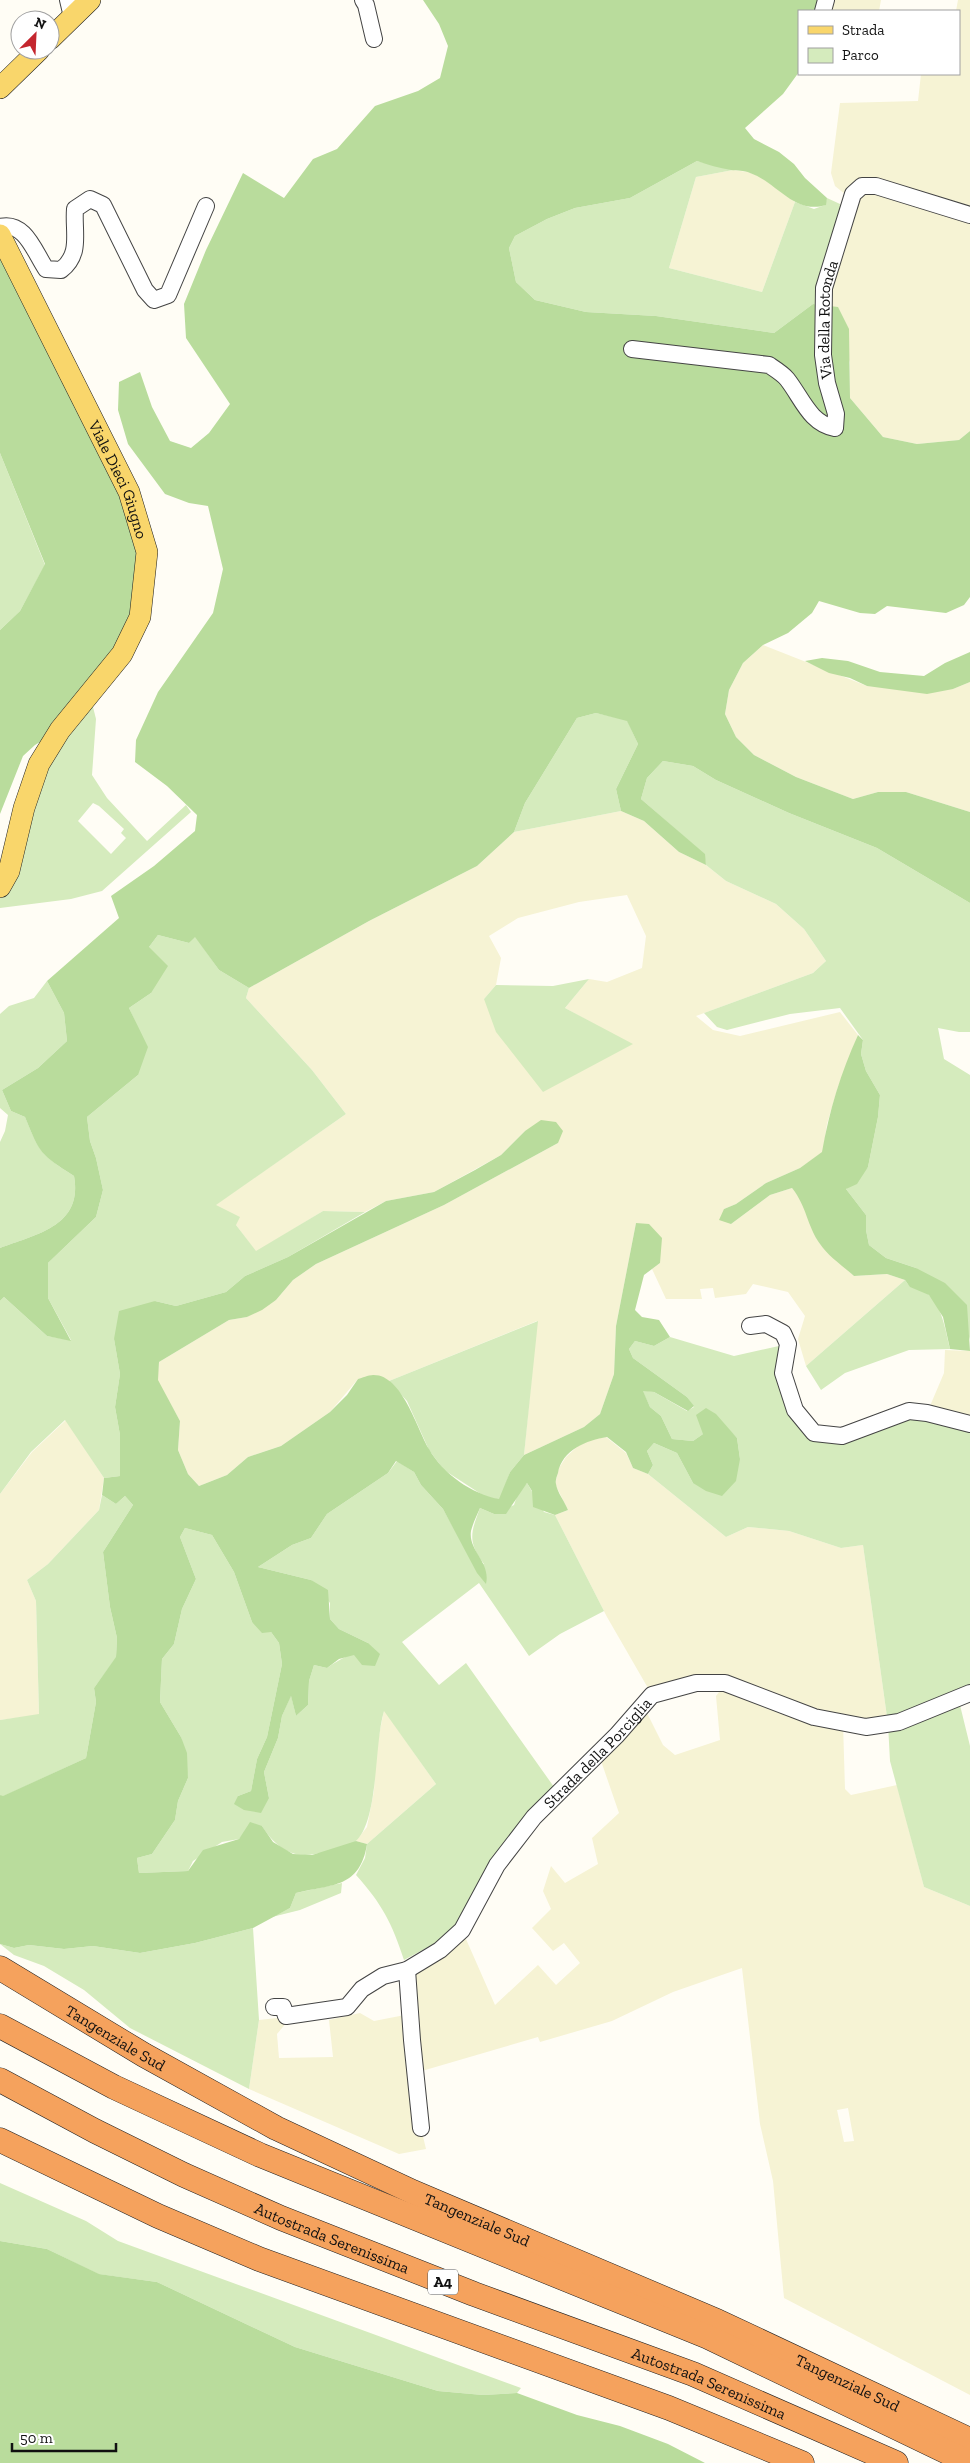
<svg xmlns="http://www.w3.org/2000/svg" width="970" height="2463" font-family="'Zilla Slab',serif">
  <style>
    .farmland { fill: #f6f3d4; fill-rule: evenodd }
    .green { fill: #d5ebbd; fill-rule: evenodd }
    .forest { fill: #b9dc9c }
    .lines { fill: none; stroke-linecap: round; stroke-linejoin: round }
    .minor-casing { stroke: #444; stroke-width: 18 }
    .major-casing { stroke: #222; stroke-width: 22 }
    .highway-casing { stroke: #222; stroke-width: 25 }
    .minor { stroke: #fff; stroke-width: 16 }
    .major { stroke: #f9d66b; stroke-width: 21 }
    .highway { stroke: #f5a25d; stroke-width: 24 }
    .labels { text-anchor: middle; dominant-baseline: central; stroke-width: 5; stroke-linejoin: round; paint-order: stroke }
    .shield { fill: #fff; stroke: #585858; stroke-width: 1 }
    .shield-label { font-size: 15px; font-weight: bold; fill: #111 }
    .street-label { font-size: 16px; fill: #111; stroke: #fff }
  </style>
  <rect width="100%" height="100%" fill="#fffdf5"/>
  <path class="farmland" d="M826,0h55l-2,11h-56z
    M958,0h12v431l-11,9 -42,4 -34,-7 -33,-39v-36l-27,-57 23,-110 -11,-9 -4,-13 9,-70 78,-2 3,-27h38v-63h-3z
    M733,170l15,2 13,5 34,25 -33,90 -93,-24 27,-91z
    M763,645l104,41 86,3 17,-7v130l-64,-20h-28l-25,7 -57,-22 -42,-22 -18,-18 -11,-23 4,-24 14,-27z
    M621,811l23,10 35,31 27,13 20,16 50,23 28,25 22,32 -13,12 -117,43 17,14 27,6 100,-24 18,23 -20,52 -11,37 -4,28 -23,16 -34,15 -30,21 -12,5 7,15 39,-29 22,-7 11,14 17,42 34,32 33,-2 18,6 -99,86 -8,-27 7,-23 -17,-24 -35,-8 -7,10 -31,4 -2,-10 -13,1 2,10h-36l-14,-30 8,-6 -24,-40 -20,103 -2,48 -14,40 -16,13 -60,28 13,-134 -148,60 -15,-6 -16,4 -28,33 -49,34 -33,11 -21,18 -28,11 -11,-12 -10,-24 2,-29 -23,-41 2,-18 70,-42 18,-3 29,-17 17,-20 23,-16 128,-59 114,-62 -33,-12 -24,24 -67,37 -48,9 -21,11 -42,-1 -67,41 -20,-27 -21,-20 131,-91 -34,-44 -66,-72 3,-10 120,-67 108,-55 37,-34zM627,895l19,41 -4,32 -35,14 -18,-3 -24,29 67,37 -148,-46 12,-14 5,-27 -12,-22 29,-18 61,-16z
    M945,1350l25,1v73l-43,-11 17,-40z
    M66,1420l38,58 -5,32 -51,54 -21,16 9,21 3,114 -39,5v-226l32,-42z
    M606,1437l20,16 7,15 15,6 78,63 22,-10 41,4 52,17 22,-3 25,179 -45,-1 2,66 6,6 46,-10 27,102 46,19v489l-186,-97 -11,-117 -13,-57 -18,-156 -69,24 -61,29 -72,21 -2,-5 -123,36 6,55 5,21 -27,5 -150,-65 10,-69 18,-2 10,4 -10,12 2,24 54,-1 -4,-37 31,-7 14,8 36,-7 -3,-44 55,-40 33,75 43,-40 18,20 24,-22 -16,-20 -11,8 -21,-23 19,-19 -8,-18 8,-25 14,17 33,-19 -6,-26 27,-25 -19,-55 46,-47 17,34 12,10 45,-15 -4,-44 9,-12 -73,11 -45,-78 -52,-102 13,-5 -13,-26 4,-16 7,-11 12,-11 12,-6zM848,2108l6,33 -10,1 -7,-32z
    M384,1710l52,74 -69,60 -11,-3 11,-14 7,-36 2,-40z"/>
  <path class="green" d="M697,161l36,9 -37,7 -27,91 93,24 33,-90 19,7 11,-4 2,-7 13,6 8,9 -25,92 -10,-1 -39,29 -118,-17 -70,-4 -51,-12 -19,-18 -7,-34 6,-12 32,-17 28,-11 55,-10z
    M0,453l45,112 -25,46 -20,19z
    M92,703l4,16 -4,56 15,23 40,43 39,-36 5,7 -89,79 -31,8 -71,9v-11l33,-111zM93,803l6,3 25,23 -3,4 5,5 -15,16 -33,-33z
    M596,713l31,7 11,24 -22,45 5,22 -107,21 11,-29 52,-85z
    M663,761l30,5 23,14 73,33 88,35 93,55v129h-11l-21,-4 6,31 26,16v265l-2,-7 -52,-65 -30,-10 -17,-13 -3,-15v-15l-20,-26 22,-22 10,-50 2,-22 -14,-24 -5,-17 2,-14 -23,-32 -50,6 -63,16 -10,-3 -13,-14 109,-40 13,-12 -22,-32 -28,-25 -50,-23 -20,-16 -2,-11 -63,-55 6,-21z
    M158,935l31,8 6,-7 24,34 30,18 -3,10 66,72 34,44 -130,91 24,12 -4,8 20,26 67,-40 42,1 -77,45 -43,19 -19,16 -50,14 -21,-5 -41,38 6,35 -5,33 5,28v41l-16,2 -39,-58 -34,32 -31,42v-193l4,-4 43,39 24,4 -23,-42v-35l48,-46 7,-27 -7,-32 -6,-17 -3,-24 51,-42v-47l-9,-20 22,-15 -2,-46z
    M589,979l-24,29 68,36 -90,48 -47,-60 -12,-33 12,-14 57,1z
    M47,981l17,32 3,28 -29,27 -36,22 9,21 14,6c15,36 15,37 49,59 9,50 -37,58 -74,72v-106l5,-11 3,-16 -8,-7v-94l9,-8 25,-8z
    M905,1280c6,10 14,8 23,14 14,11 18,39 22,55l-41,1 -64,23 -24,17 -15,-24z
    M538,1321l-14,134 -14,17 -10,28 -16,-4 -40,-26 -15,-20 -22,-49 -18,-20z
    M670,1337l64,19 54,-12 -6,24 22,53 38,15 67,-25 61,13v269l-12,4 12,49v160l-46,-19 -34,-126 -2,-37 -25,-179 -22,3 -52,-17 -41,-4 -22,10 -78,-63 5,-9 -6,-14 7,-8 23,10 16,30 47,-24 -3,-21 -11,-11 -23,7 -10,7 -21,-2 -11,-23 -11,-9 -8,-17 12,2 33,19 7,-4 -7,-10 -54,-39 -4,-9 6,-8 19,5z
    M397,1461l17,11 7,13 22,24 27,48 14,7c-17,-22 -13,-32 -4,-56l14,6 20,-9 4,-12 9,-10 17,29 11,3 49,96 -44,23 -31,22 -50,-73 -77,59 37,43 27,-22 88,124 -92,132 -19,20 -39,21c-12,-37 -22,-56 -48,-85l9,-17 2,-14 69,-60 -52,-73c-10,33 -5,106 -27,129 -8,9 -30,12 -42,14 -25,5 -41,-9 -53,-28l-16,5 -7,8 -17,3 -29,19 -5,10 -49,2 -2,-15 15,-4 23,-34 3,-19 10,-23 -7,-41 -21,-35 2,-43 12,-15 8,-35 14,-30 -16,-42 5,-9 27,7 22,37 18,50 19,10 8,11 3,21 -15,73 -10,22 -6,32 -13,5 31,2 -5,-26 14,-34 4,-22 9,-21 5,21 12,-11 1,-24 5,-16 13,3c13,-10 28,-14 41,-25l-29,-14 -9,-10v-16l-19,-23 -53,-13 34,-22 19,-7 16,-24 61,-41z
    M102,1495l14,9 9,-8 8,9 -30,47 7,55 7,31 -1,20 -22,30 2,14 -10,56 -84,39 -2,-2v-75l39,-6 -3,-113 -9,-21 21,-16 51,-54z
    M342,1883l-1,10 -41,17 -28,7 18,-9 6,-15z
    M253,1928l6,92 -10,69 -119,-61 -46,-38 -40,-24 -30,-11 -14,-11 14,4 15,-3 35,4 29,-3 47,7 55,-10z
    M0,2183l86,38 32,20 403,147 -4,5 -34,2 -45,-4 -143,-44 -138,-65 -59,-8 -51,-25 -47,-8z"/>
  <path class="forest" d="M423,0h396l-1,11h-19v61l-16,22 -38,34 9,11 25,13 15,12 11,14 22,20 -1,7c-32,10 -49,-23 -76,-32 -6,-3 -13,-2 -19,-3 -12,-2 -23,-5 -34,-9l-67,37 -55,10 -28,11 -32,17 -6,12 7,34 19,18 51,12 70,4 118,17 39,-29 25,3 11,22 1,69 33,39 34,7 42,-4 11,-9v166l-6,8 -18,8 -59,-7 -12,8 -15,-1 -41,-12 -7,12 -24,20 -25,12 -20,18 -14,27 -4,24 11,23 18,18 42,22 57,22 25,-7h28l64,20v91l-93,-55 -88,-35 -73,-33 -23,-14 -30,-5 -16,17 -6,21 64,55 1,11 -27,-13 -35,-31 -23,-10 -5,-22 22,-45 -11,-23 -31,-8 -19,5 -52,85 -11,29 -37,34 -108,55 -120,67 -30,-18 -24,-33 -6,6 -31,-8 -9,12 19,19 -17,27 -22,15 19,39 -10,28 -51,42 3,24 6,17 7,32 -7,27 -48,46v35l23,43 -24,-5 -43,-39 -4,4v-53c37,-14 83,-22 74,-72 -34,-22 -34,-22 -49,-59l-14,-6 -9,-21 36,-22 29,-27 -3,-28 -17,-32 72,-63 -8,-22 43,-30 41,-35 2,-16 -30,-29 -32,-24 1,-22 22,-48 55,-79 10,-44 -15,-63 -19,-3 -24,-9 -37,-50 -10,-34 1,-28 21,-10 12,35 18,34 21,7 18,-15 21,-29 -44,-66 -2,-34 22,-54 37,-77 41,25 29,-39 24,-10 38,-43 43,-15 22,-13 8,-32 -9,-22z
    M0,248l147,304 -7,65 -80,113 -25,15 -12,11 -23,58v-184l20,-19 25,-47 -45,-111z
    M970,652v30l-17,7 -26,5 -60,-8 -17,-8 -21,-5 -24,-12 17,-3 26,3 32,11 44,4 21,-13z
    M858,1035l5,5 -2,14 5,17 14,24 -2,22 -10,50 -11,17 -11,5 20,26v15l3,15 17,13 30,10 29,15 22,22 3,46 -20,-2 -7,-32 -14,-22 -19,-8 -5,-7 -18,-6 -33,2c-11,-10 -26,-20 -34,-32 -13,-18 -13,-37 -28,-56l-22,7 -39,29 -12,-4 5,-11 12,-5 30,-21 34,-15 22,-16c7,-41 19,-80 36,-117z
    M541,1120l15,2 7,9 -5,12 -114,62 -128,59 -23,16 -17,20 -14,10 -15,7 -18,3 -70,42 -1,18 22,41 -2,29 10,24 11,12 28,-11 21,-18 33,-11 49,-34 17,-17 11,-16c4,-1 10,-4 15,-4 29,-1 44,54 56,74 14,25 43,45 70,50l11,-27 14,-17 60,-28 16,-13 14,-40 2,-48 20,-103 13,1 13,14 -2,25 -16,12 -9,35 7,7 17,3 11,17 -16,9 -19,-5 -6,8 4,9 54,39 7,9 -6,5 -34,-19 -11,-1 7,16 11,9 11,23 21,2 10,-7 -7,-19 10,-7 10,6 21,24 3,21 -4,22 -14,15 -16,-5 -13,-8 -16,-30 -23,-10 -7,8 6,14 -5,9 -15,-6 -7,-16 -19,-15c-20,3 -45,13 -49,36 -1,3 -3,8 -2,11 1,8 9,18 12,26l-13,5 -22,-8 -1,-16 -5,-8 -21,31h-12l-14,-6c-3,7 -7,15 -9,23 -3,20 20,31 15,53l-9,-11 -34,-64 -22,-24 -7,-13 -18,-11 -8,12 -61,41 -16,24 -19,7 -34,22 53,13 17,10 2,29 9,10 29,14 12,11 -5,12 -13,-1 -8,-10 -15,4 -12,9 -13,-3 -5,16 -1,24 -12,11 -5,-20 -9,20 -4,22 -14,34 5,26 -8,15 -17,-3 -10,-6 4,-8 13,-5 6,-32 10,-22 15,-73 -3,-21 -8,-11 -9,1 -10,-11 -18,-50 -22,-37 -27,-7 -5,9 16,42 -14,30 -8,35 -12,15 -2,43 21,35 6,16 1,25 -10,23 -3,19 -23,34 -15,4 2,15 49,-2 15,-21 36,-11 11,-17 12,4 11,16 20,12 19,1 44,-14 11,3c-7,44 -34,40 -71,49l-6,15 -37,20 -58,15 -55,10 -47,-7 -29,3 -35,-4 -15,3 -14,-4v-149l3,1 83,-38 10,-56 -2,-14 22,-31 1,-19 -7,-31 -7,-55 30,-47 -8,-9 -9,8 -14,-9 2,-17 16,-2v-41l-5,-28 5,-33 -6,-35 5,-28 36,-10 21,5 50,-14 19,-16 43,-19 98,-56 48,-9 41,-22 26,-15 24,-24z
    M0,2241l47,8 52,25 58,8 138,65 143,44 45,4 34,-2 60,22 43,11 48,18 37,19h-705z"/>
  <g class="lines">
    <defs>
      <g id="minor">
        <path d="M68,0l4,17"/>
        <path d="M363,0l3,5 8,34"/>
        <path d="M823,11l3,-11"/>
        <path d="M0,227c25,-6 34,24 46,42l15,1c21,-16 12,-38 14,-61l15,-10 13,6 42,85 9,10 14,-5 38,-89"/>
        <path id="s1" d="M632,349l137,16c6,4 14,9 18,14 15,19 23,45 48,49l1,-14 -9,-31 -4,-28 1,-67 29,-94 9,-8h14l94,29"/>
        <path d="M750,1326l16,-2 17,9 5,11 -5,29 12,37 19,23 28,3 67,-25 18,2 43,11"/>
        <path d="M407,1970l5,70 9,88"/>
        <path id="s2" d="M274,2007h9l3,9 61,-9 15,-18 21,-13 24,-6 33,-20 22,-20 35,-65 37,-48 83,-82 35,-40 44,-12h29l89,34 52,10 33,-5 71,-29"/>
      </g>
      <g id="major">
        <path d="M50,39l40,-39"/>
        <path d="M0,88l39,-38"/>
        <path id="s3" d="M0,235l129,257 18,60 -7,65 -18,37 -62,76 -21,34 -15,44 -15,63 -9,16"/>
      </g>
      <g id="highway">
        <path id="s4" d="M0,1968l144,87 132,73 137,64 304,129 253,119"/>
        <path d="M0,2026l114,61 146,68 448,182 262,126"/>
        <path id="s5" d="M0,2080l95,51 89,44 97,43 193,76 219,80 203,89"/>
        <path d="M0,2140l158,76 101,43 410,149 133,55"/>
      </g>
    </defs>
    <use href="#minor" class="minor-casing"/>
    <use href="#major" class="major-casing"/>
    <use href="#highway" class="highway-casing"/>
    <use href="#minor" class="minor"/>
    <use href="#major" class="major"/>
    <use href="#highway" class="highway"/>
  </g>
  <g class="labels">
    <rect class="shield" x="428" y="2269.5" width="30" height="25" rx="4"/>
    <g class="shield-label">
      <text x="443" y="2282">A4</text>
    </g>
    <g class="street-label">
      <text stroke="none"><textPath href="#s1" startOffset="342">Via della Rotonda</textPath></text>
      <text stroke="none"><textPath href="#s3" startOffset="272">Viale Dieci Giugno</textPath></text>
      <text stroke="none"><textPath href="#s2" startOffset="446">Strada della Porciglia</textPath></text>
      <text stroke="none"><textPath href="#s4" startOffset="135">Tangenziale Sud</textPath></text>
      <text stroke="none"><textPath href="#s4" startOffset="540">Tangenziale Sud</textPath></text>
      <text stroke="none"><textPath href="#s5" startOffset="368">Autostrada Serenissima</textPath></text>
      <text stroke="none"><textPath href="#s4" startOffset="945">Tangenziale Sud</textPath></text>
      <text stroke="none"><textPath href="#s5" startOffset="772">Autostrada Serenissima</textPath></text>
    </g>
  </g>
  <rect x="798" y="10" width="162" height="65" fill="#ffffff" stroke="#a0a0a0"/>
  <rect x="808" y="26" width="25" height="8" fill="#f9d66b" stroke="#a0a0a0"/>
  <text x="842" y="35" font-size="15" fill="#111111">Strada</text>
  <rect x="808" y="48" width="25" height="15" fill="#d5ebbd" stroke="#a0a0a0"/>
  <text x="842" y="60" font-size="15" fill="#111111">Parco</text>
  <g transform="translate(35 35) rotate(24)"><circle r="24" fill="#ffffff" stroke="#a0a0a0"/>
  <path d="M0-4L9 19L0 12L-9 19Z" fill="#c4262e"/>
  <text y="-8" font-size="14" font-weight="bold" text-anchor="middle" fill="#111111">N</text>
  </g>
  <path d="M12 2443v8h104v-8" fill="none" stroke="#111111" stroke-width="2.5"/>
  <text x="20" y="2443" font-size="15" fill="#111111" stroke="#ffffff" stroke-width="4" paint-order="stroke">50 m</text>
</svg>
